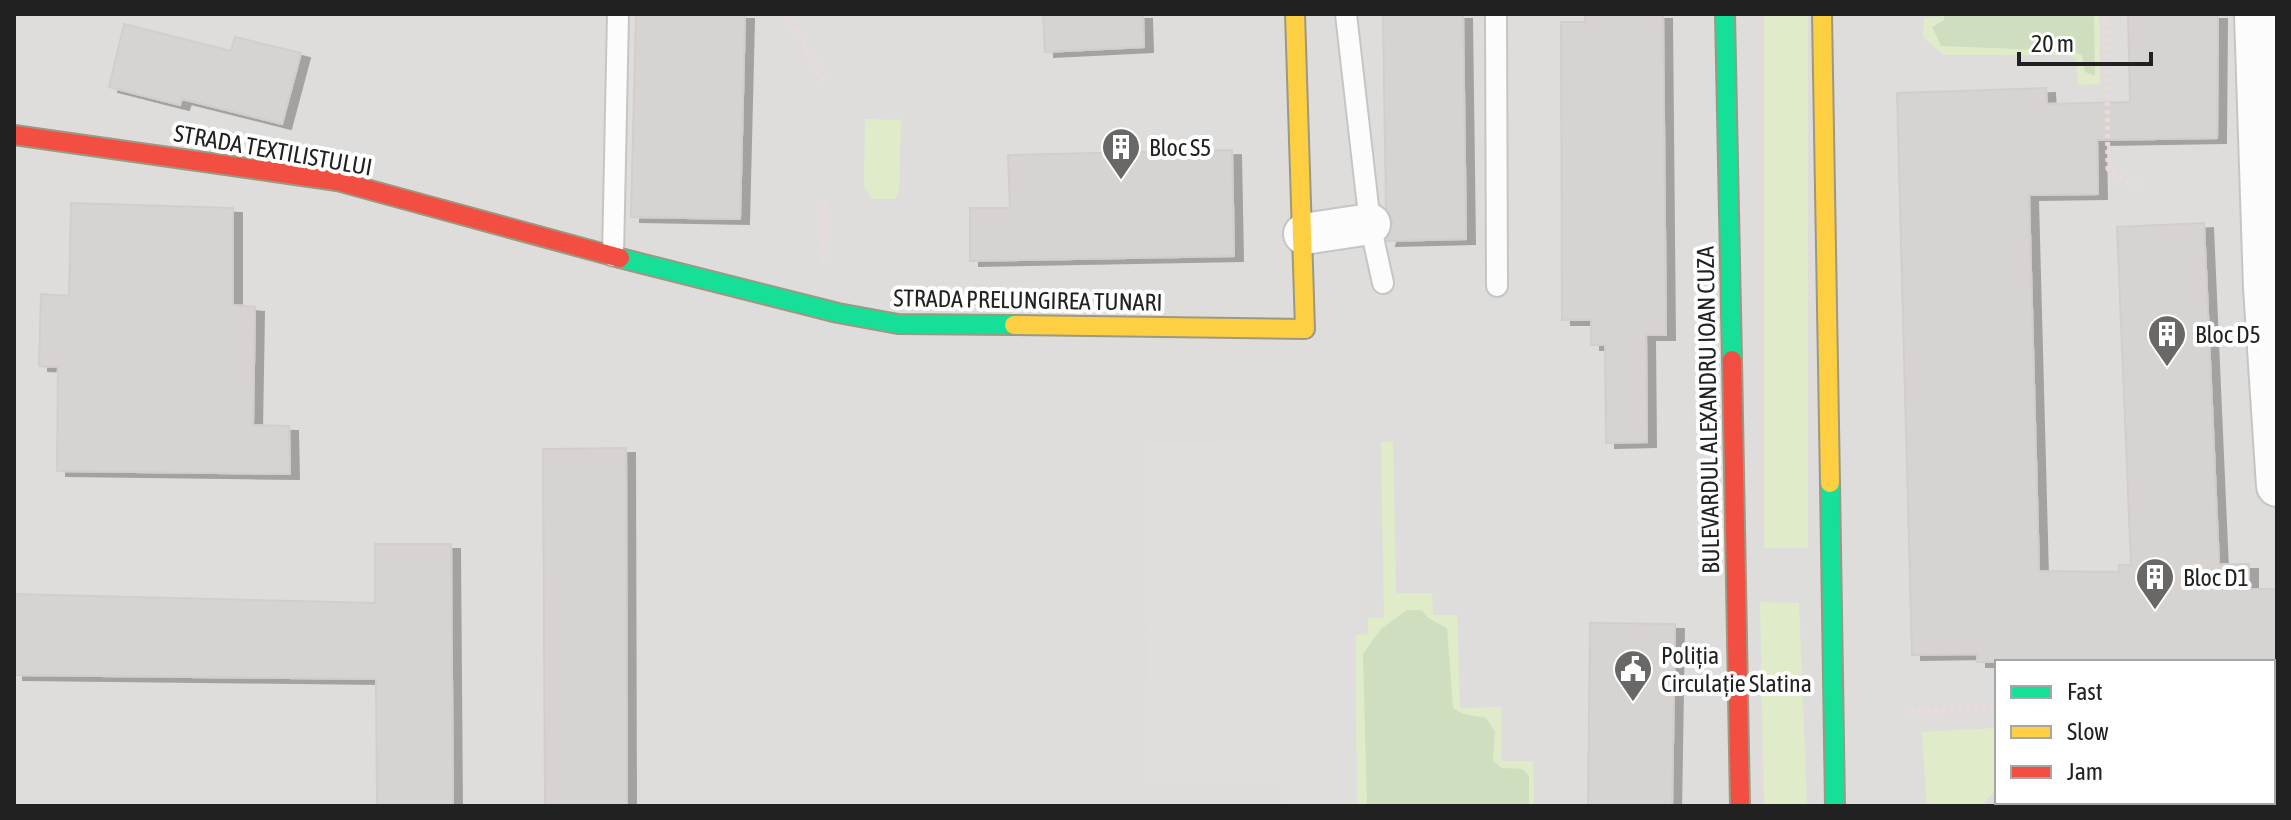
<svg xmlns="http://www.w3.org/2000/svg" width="2291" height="820" font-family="'Asap Condensed',sans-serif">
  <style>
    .residential { fill: #dedddb; fill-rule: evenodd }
    .grass { fill: #e0ecc9 }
    .forest { fill: #cedebf }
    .parking { fill: #dfdedd }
    .building { fill: #d6d3d1; stroke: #d3cecb; stroke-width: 2; filter: url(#shadow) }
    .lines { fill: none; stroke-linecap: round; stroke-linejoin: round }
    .lane-casing { stroke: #c6c5c4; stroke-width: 24 }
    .street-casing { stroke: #c6c5c4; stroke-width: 44 }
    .fast-casing { stroke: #9b9981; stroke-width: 22 }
    .slow-casing { stroke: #9b9981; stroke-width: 22 }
    .jam-casing { stroke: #9b9981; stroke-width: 22 }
    .path { stroke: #ecdadb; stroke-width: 5; stroke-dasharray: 4 4; stroke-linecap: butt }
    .lane { stroke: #fdfcfc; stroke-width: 20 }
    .street { stroke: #fdfcfc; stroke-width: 40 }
    .fast { stroke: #16e098; stroke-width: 18 }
    .slow { stroke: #ffcf43; stroke-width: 18 }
    .jam { stroke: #f24e42; stroke-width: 18 }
    .labels { text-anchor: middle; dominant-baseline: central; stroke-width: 8; stroke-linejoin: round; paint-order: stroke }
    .poi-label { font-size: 24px; fill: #212121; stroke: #fff; text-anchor: start }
    .street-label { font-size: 24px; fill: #212121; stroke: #fff }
  </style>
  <defs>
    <filter id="shadow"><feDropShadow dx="9" dy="5" stdDeviation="0" flood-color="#0004"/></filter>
  </defs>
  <rect width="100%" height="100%" fill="#efedea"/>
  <path class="residential" d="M14,14h2263v792h-2263zM1997,662h276v140h-276z"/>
  <path class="grass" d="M1764,14h44v534h-44z
    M1940,14h159l1,70 -22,1 -2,-27 -10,-3h-122l-21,-18 1,-19 16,-1z
    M865,119l36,1 -2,70 -3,9h-23l-9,-12z
    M1381,442h12l3,151h36l1,22h24l3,93 41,-1v54h32l1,45h-177l-3,-171 14,-1v-16h16z
    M1760,602l39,1 8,203h-43z
    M1997,728v61l-16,17h-54l-5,-74z"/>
  <path class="forest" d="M1944,14h150l1,62 -10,-4 -3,-17 -13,-4 -128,-5 -9,-19 12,-7z
    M1407,610h15l6,8 19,10 6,80 10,6 23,4 9,13 -2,30 9,7 21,1 6,7v30h-162l-4,-152 18,-25z"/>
  <path class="parking" d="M1354,442l3,364h-73l-2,-28 -133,1 -3,-335z"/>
  <path class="building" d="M636,14h109l-5,205 -109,-2z
    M1043,14h100l1,33 -99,5z
    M1383,14h80l3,225 -79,2 6,-20 -7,-13z
    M1585,14h78l3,321h-20l1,107 -41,1 -1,-98h-14v-25h-29l-1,-298h24z
    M2128,14h90l-1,124 -120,2 1,54 -69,1 10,376 80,1v-7h12l-14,-338 87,-4 15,341h30v25h28v73h-300v-8l-65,1 -15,-562 149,-5 1,16 83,-2z
    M124,24l107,27 4,-14 66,16 -19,71 -100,-25 -2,6 -71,-18z
    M1232,150l2,106 -264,5v-53h40l-2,-53z
    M71,203l162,5v97l22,2 -2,118 36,1 1,48 -233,-3 1,-104 -19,-1 2,-72 28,2z
    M626,448l1,358h-82l-2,-357z
    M375,544h76l2,262h-76l-1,-127 -362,-4v-81l361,9z
    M1590,623l85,1 -3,182h-84z"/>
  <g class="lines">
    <defs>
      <path id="lane" d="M1346,14l24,210 13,59
        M1496,14l1,272
        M613,256l5,-242"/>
      <path id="street" d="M2255,14l9,274 13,198
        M1304,234l66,-10"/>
      <path id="fast" d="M1725,14l7,346
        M620,258l218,55 60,11 116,1
        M1830,483l5,323"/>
      <path id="slow" d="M1822,14l8,469
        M1014,325l291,4 -10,-315"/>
      <path id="jam" d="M14,135l323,46 283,77
        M1732,360l8,446"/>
    </defs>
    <use href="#lane" class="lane-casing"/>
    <use href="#street" class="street-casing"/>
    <use href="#fast" class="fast-casing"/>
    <use href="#slow" class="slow-casing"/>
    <use href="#jam" class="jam-casing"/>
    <path class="path" d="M787,14l38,68
      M2106,14l2,155 29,17
      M823,263l2,-64
      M2273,698l4,-1
      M1909,711l88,-3"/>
    <use href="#lane" class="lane"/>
    <use href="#street" class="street"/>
    <use href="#fast" class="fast"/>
    <use href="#slow" class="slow"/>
    <use href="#jam" class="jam"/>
  </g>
  <defs>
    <symbol id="building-pin" viewBox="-11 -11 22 30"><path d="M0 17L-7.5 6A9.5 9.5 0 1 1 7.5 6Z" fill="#696867" stroke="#fff"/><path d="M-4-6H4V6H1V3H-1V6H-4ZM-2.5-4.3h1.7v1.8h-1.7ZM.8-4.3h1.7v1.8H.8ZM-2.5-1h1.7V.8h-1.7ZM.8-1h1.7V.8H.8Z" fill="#fff"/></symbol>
    <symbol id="civic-pin" viewBox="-11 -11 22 30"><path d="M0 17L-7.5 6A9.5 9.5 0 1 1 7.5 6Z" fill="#696867" stroke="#fff"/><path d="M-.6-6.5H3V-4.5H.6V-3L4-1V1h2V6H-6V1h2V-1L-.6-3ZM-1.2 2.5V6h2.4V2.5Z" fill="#fff"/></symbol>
  </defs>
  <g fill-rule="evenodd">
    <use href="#building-pin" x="1099" y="125" width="44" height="60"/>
    <use href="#building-pin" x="2145" y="312" width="44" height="60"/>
    <use href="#building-pin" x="2133" y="555" width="44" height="60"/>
    <use href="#civic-pin" x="1611" y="647" width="44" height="60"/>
  </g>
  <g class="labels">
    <g class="poi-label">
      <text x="1149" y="147">Bloc S5</text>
      <text x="2195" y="334">Bloc D5</text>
      <text x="2183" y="577">Bloc D1</text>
      <text x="1661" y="655">Poliția<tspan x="1661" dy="28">Circulație Slatina</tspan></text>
    </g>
    <g class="street-label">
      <text transform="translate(273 150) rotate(10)">STRADA TEXTILISTULUI</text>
      <text transform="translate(1028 300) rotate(1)">STRADA PRELUNGIREA TUNARI</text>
      <text transform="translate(1708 410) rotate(-91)">BULEVARDUL ALEXANDRU IOAN CUZA</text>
    </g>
  </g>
  <rect width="2291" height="820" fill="none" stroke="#212121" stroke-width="32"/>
  <rect x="1995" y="660" width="280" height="144" fill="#ffffff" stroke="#a6a6a6" stroke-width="2"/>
  <rect x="2011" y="686" width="40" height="12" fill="#16e098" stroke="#a6a6a6" stroke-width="2"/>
  <text x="2067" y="700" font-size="24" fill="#212121">Fast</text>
  <rect x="2011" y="726" width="40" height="12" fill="#ffcf43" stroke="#a6a6a6" stroke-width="2"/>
  <text x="2067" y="740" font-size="24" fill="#212121">Slow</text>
  <rect x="2011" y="766" width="40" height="12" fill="#f24e42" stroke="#a6a6a6" stroke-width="2"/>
  <text x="2067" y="780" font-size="24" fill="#212121">Jam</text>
  <path d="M2019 52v12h132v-12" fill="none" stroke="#212121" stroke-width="4"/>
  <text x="2031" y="52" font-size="24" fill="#212121" stroke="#ffffff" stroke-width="6" paint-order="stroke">20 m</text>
</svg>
